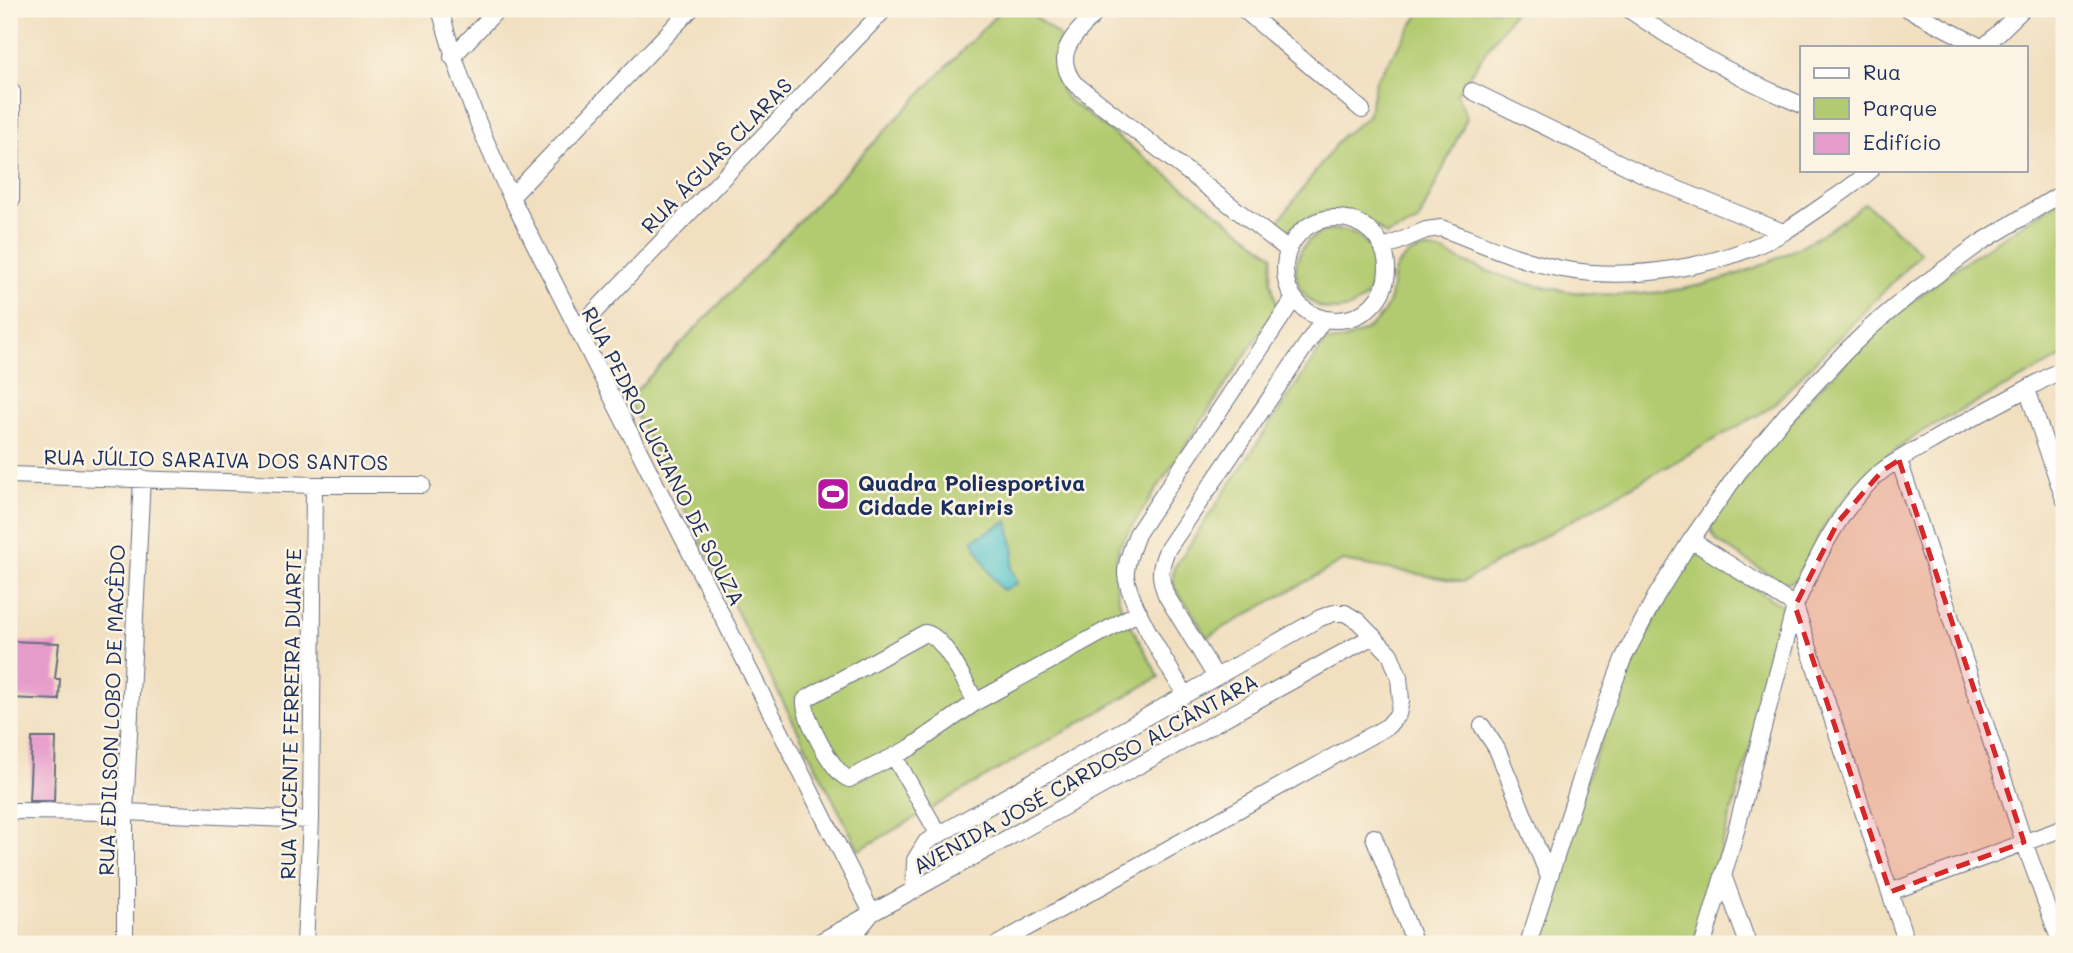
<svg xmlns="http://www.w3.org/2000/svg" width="2073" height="953" font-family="Mali,sans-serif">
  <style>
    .green { fill: #b2cb70; stroke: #667d67; stroke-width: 2 }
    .water { fill: #56c4cb; stroke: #387a94; stroke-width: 2 }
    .building { fill: #e69cca }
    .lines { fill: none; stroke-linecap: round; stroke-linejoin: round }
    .minor-casing { stroke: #666d80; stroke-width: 18 }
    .minor { stroke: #fff; stroke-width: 16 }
    .marked { fill: #d62828; fill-opacity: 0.2; stroke: #d62828; stroke-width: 5; stroke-dasharray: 14 9; stroke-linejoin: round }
    .labels { text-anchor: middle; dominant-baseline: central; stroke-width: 5; stroke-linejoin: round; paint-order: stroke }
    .street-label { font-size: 21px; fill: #1b2f5e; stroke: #fcf5e5 }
    .poi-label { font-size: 21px; font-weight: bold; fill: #1b2f5e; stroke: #fcf5e5; text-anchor: start }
  </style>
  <rect width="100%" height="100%" fill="#fcf5e5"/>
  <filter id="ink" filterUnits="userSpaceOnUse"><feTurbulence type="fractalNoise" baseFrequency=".0143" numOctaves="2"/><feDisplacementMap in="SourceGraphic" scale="14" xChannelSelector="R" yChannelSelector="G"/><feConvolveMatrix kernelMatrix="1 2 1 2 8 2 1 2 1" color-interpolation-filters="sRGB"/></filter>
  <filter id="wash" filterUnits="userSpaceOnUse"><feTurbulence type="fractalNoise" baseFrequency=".00686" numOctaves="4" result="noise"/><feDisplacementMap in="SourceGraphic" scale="28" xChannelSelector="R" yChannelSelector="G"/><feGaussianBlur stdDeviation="1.57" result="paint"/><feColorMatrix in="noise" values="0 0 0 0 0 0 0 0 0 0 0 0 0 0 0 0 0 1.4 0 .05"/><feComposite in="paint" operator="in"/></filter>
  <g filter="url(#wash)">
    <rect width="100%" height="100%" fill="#f1dfc0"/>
    <path class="green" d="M1002,9h23l35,28c-8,22 -6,41 6,61l207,157 -2,26 6,26 -158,239c-6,22 -5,41 3,63l37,68 -300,173 -231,-451z
      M1423,9h93l-59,84 10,25 -49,104 -32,13c-30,-29 -66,-31 -98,-4l-12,-6 66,-89 26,-19 8,-37z
      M2064,197v159l-140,74 -42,30 -19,17 -30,36 -12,19 -20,42 -9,8 -10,1 -65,-42 -5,-8 -1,-8 24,-38 78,-93 68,-66 36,-30 37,-29z
      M1865,203l56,50 -151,155 -307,174 -120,-21 -136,76c-6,-9 -11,-20 -18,-29 -11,-15 -19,-20 -15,-40l151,-226c29,-1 56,-15 65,-44 2,-7 2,-14 3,-21 3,-16 19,-27 35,-28 14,0 26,9 39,14 18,8 37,14 55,19 125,33 244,0 343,-79z
      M1296 270a40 40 0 1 1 80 0a40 40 0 1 1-80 0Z
      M1696,555h5l80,50 5,8 1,9 -94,322h-155l40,-140 35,-97 46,-98 25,-47z"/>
    <path class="water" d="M1008,521l6,30 -3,18 7,14 -15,7c-12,-9 -22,-36 -31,-50z"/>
    <g id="blocks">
      <path class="building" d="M9,641l50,2 -4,36h5l-1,21 -50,-2z
        M32,738h24l-2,63h-25z"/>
    </g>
  </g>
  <g filter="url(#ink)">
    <use href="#blocks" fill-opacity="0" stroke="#666d80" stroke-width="2"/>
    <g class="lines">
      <defs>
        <path id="minor" d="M440,9c18,68 41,124 71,188l361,716 -25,31
          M1100,9c-21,22 -50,42 -26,74l214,167
          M1243,9l119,101
          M1628,9c54,38 113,70 174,96
          M1908,9l73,38
          M1984,47l39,-38
          M452,57l46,-48
          M9,88l3,4v11l-1,98
          M1472,91l183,89 128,52
          M511,197l180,-188
          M1285 269a51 51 0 1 1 102 0a51 51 0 1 1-102 0Z
          M1383,248l43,-18 15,-2c40,15 79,33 121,41 69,13 162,-2 222,-37 14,-9 27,-18 40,-27 16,-11 33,-22 47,-35
          M577,330l308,-321
          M2027,389l37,110
          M1899,460l125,382 37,102
          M9,475l305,10h108
          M1691,540l104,66 112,338
          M1216,677l-50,-82c-7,-19 -7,-26 1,-45l156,-230
          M1185,694c-15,-24 -61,-98 -59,-123 1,-13 7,-25 11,-37l156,-234
          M976,702c-10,-17 -32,-67 -51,-69l-114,63 -6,4c-2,16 28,74 44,79l61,-31 66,-46 163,-90
          M1482,726l15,23 52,128
          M894,756l45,79
          M9,811l116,1 186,8
          M1374,837l41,107
          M1723,875l25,69
          M914,891l1,-31 11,-18 394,-224 14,-5h11l13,8 32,33 9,23 2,24 -3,13 -10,12 -390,218
          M1890,892l174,-64
          M125,944v-132l17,-334
          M305,944l6,-124 3,-335
          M816,944l557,-308
          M1528,944l67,-209 28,-76 33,-63 35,-56 47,-67 47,-57 60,-64 27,-26 36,-30 72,-53 84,-51
          M1703,944l30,-102 62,-236c20,-45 47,-103 87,-135 13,-10 30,-19 46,-28 44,-26 91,-49 136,-75"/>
      </defs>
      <use href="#minor" class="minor-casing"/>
      <use href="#minor" class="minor"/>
    </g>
  </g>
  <path class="marked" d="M1899,460l125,382 -134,50 -95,-286 43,-84 44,-51z"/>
  <defs>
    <symbol id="stadium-square" viewBox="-11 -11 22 22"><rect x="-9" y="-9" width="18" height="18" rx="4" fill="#b5179e" stroke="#fcf5e5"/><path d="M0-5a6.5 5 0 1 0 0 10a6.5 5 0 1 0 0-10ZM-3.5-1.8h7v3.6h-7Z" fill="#fff"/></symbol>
  </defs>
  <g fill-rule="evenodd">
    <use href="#stadium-square" x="814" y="475" width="38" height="38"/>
  </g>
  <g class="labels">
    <g class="street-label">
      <text transform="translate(716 155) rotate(-46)">RUA ÁGUAS CLARAS</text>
      <text transform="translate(664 456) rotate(63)">RUA PEDRO LUCIANO DE SOUZA</text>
      <text transform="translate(216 459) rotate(1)">RUA JÚLIO SARAIVA DOS SANTOS</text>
      <text transform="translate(111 710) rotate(-88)">RUA EDILSON LOBO DE MACÊDO</text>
      <text transform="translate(290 714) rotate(-89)">RUA VICENTE FERREIRA DUARTE</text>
      <text transform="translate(1085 773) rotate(-29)">AVENIDA JOSÉ CARDOSO ALCÂNTARA</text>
    </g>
    <g class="poi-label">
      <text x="858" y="482">Quadra Poliesportiva<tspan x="858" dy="24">Cidade Kariris</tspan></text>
    </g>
  </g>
  <rect width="2073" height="953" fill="none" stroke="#fcf5e5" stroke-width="35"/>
  <rect x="1800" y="46" width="228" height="126" fill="#fcf5e5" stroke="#a2a6af" stroke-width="2"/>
  <rect x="1814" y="68" width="35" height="10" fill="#ffffff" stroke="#a2a6af" stroke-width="2"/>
  <text x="1863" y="80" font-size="21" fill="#1b2f5e">Rua</text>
  <rect x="1814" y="98" width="35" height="21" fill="#b2cb70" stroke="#a2a6af" stroke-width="2"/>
  <text x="1863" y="116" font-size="21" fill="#1b2f5e">Parque</text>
  <rect x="1814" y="133" width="35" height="21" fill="#e69cca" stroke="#a2a6af" stroke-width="2"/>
  <text x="1863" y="150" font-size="21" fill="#1b2f5e">Edifício</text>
</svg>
